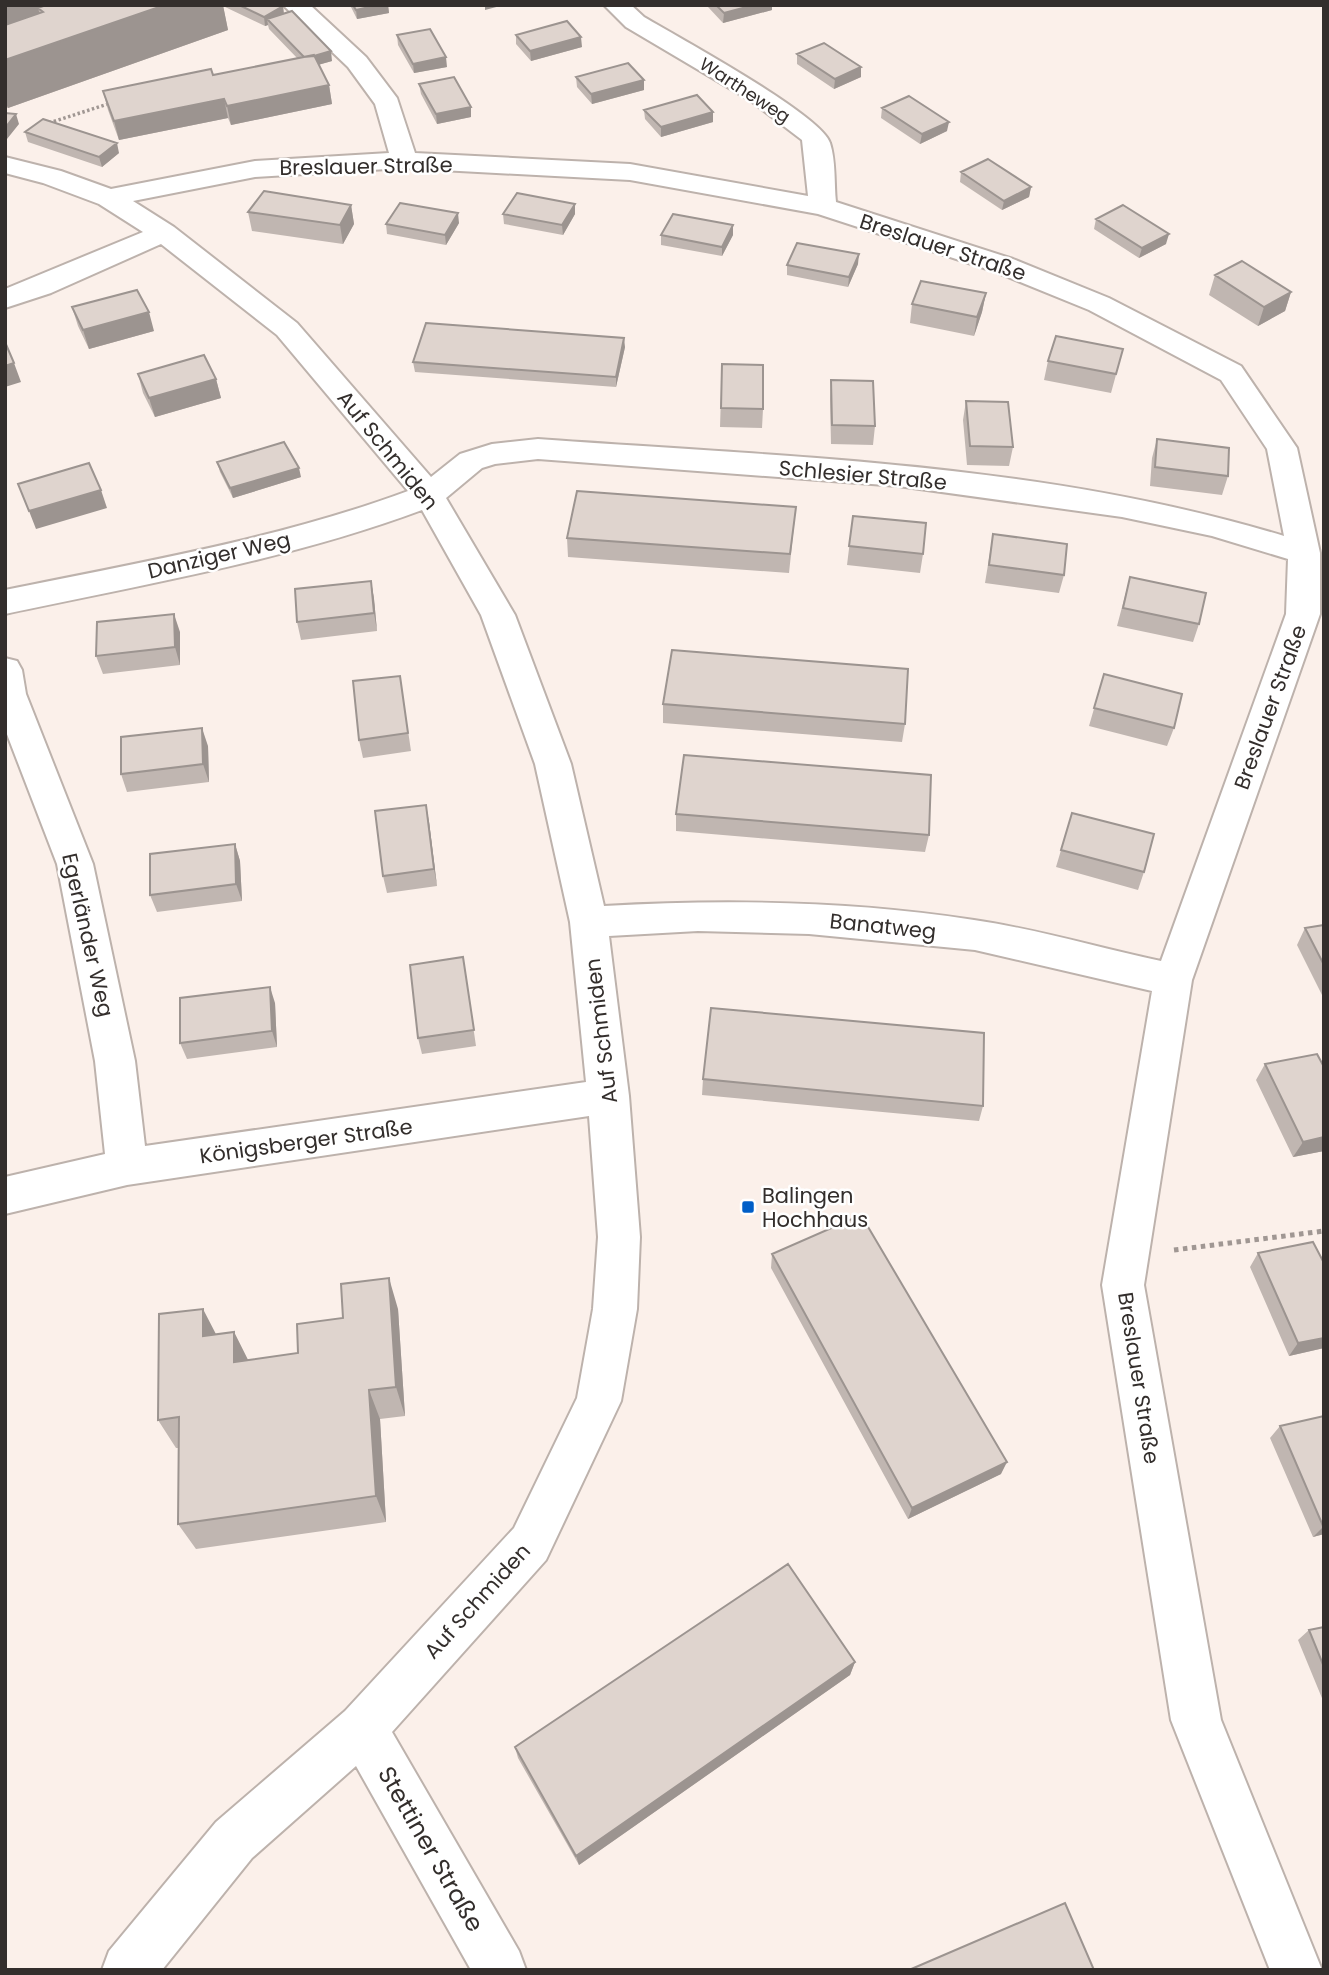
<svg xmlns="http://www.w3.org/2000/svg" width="1329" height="1975" font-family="Poppins,sans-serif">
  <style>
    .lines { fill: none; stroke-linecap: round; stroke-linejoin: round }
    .street-casing { stroke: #bdb2ac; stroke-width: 4 }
    .path-far1 { stroke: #a09793; stroke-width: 3.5; stroke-dasharray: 2.5 2.5; stroke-linecap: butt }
    .path { stroke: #a09793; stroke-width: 5; stroke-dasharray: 4.5 4.5; stroke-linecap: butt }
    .street { fill: #fff; fill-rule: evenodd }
    .wall { fill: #c0b6b1 }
    .shaded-wall { fill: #9c9490 }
    .building { fill: #dfd4ce; stroke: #9c9490; stroke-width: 2 }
    .poi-dot { fill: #005ec7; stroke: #fff; stroke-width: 2.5 }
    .labels { text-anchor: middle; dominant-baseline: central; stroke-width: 5; stroke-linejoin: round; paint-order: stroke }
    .far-street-label { font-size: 18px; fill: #332e2c; stroke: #fff }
    .street-label { font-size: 21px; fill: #332e2c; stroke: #fff }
    .poi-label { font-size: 21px; fill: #332e2c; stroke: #fff; text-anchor: start }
    .near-street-label { font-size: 24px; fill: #332e2c; stroke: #fff }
  </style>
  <rect width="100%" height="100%" fill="#fbf0ea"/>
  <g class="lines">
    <defs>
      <path id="street" d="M283,5h27l56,52 31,41 18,55 215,11 178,32 -6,-56 -51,-39 -125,-74 -22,-22h27l13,12c32,19 178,98 186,126 6,18 4,41 6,59l177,57 96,39 132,68 56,82 23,105v61l-128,366 -48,305 77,435 101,250h-52l-99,-250 -69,-435 50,-294 -177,-41 -166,-16 -111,-3 -89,5 20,160 11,141 -3,72 -16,92 -75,159 -154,172 127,219 7,19h-55l-115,-204 -104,92 -90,112h-60l7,-19 107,-129 129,-111 169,-183 63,-130 16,-89 5,-72 -9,-121 -462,69 -122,29v-37l100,-23 -10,-93 -38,-197 -52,-135v-71l12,3 5,9 4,24 67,170 42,197 10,85 441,-64 -16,-160 -35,-158 -54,-149 -59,-105c-134,50 -277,74 -417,104v-24c135,-28 274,-51 403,-99l-131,-156 -116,-91 -110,49 -46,15v-19l138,-57 -44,-28 -56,-21 -38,-10v-16l56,14 50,18 144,-28 134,-8 -14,-49 -27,-37zM404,168l226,12 188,34 175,57 96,39 132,70 46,69 17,87c-240,-73 -497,-79 -746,-97l-46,5 -32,10 -29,23 -134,-154 -123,-96 -41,-26 122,-24zM538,459l360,27 224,31 90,19 76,23 -2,55 -125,347c-62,-13 -124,-32 -187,-41 -122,-19 -247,-21 -370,-14l-33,-142 -56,-149 -69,-117 36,-30 13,-4z"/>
    </defs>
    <use href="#street" class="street-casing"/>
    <path class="path-far1" d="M49,123l62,-20"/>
    <path class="path" d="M1174,1250l150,-19"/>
    <use href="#street" class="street"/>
  </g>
  <path class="wall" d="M5,5h276l2,1 1,8 48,47 -14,4 11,20 3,19 -101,21 -3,-7 -109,22 -11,-30 -5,-19 110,-16 85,-16 -29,-30 -1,-4 -3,1 -42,-20 5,24 -220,78 -3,-2z
    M350,5h38l1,8 -32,6z
    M708,5h64v5l-49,13 -15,-16z
    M397,35l50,32 -33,6 -16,-28z
    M516,35l66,12 -51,14 -15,-17z
    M797,54l64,13v10l-27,12 -37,-25z
    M576,77l68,13 -52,14 -15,-17z
    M419,84l52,23v10l-34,7 -16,-30z
    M882,108l65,23 -27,13 -39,-26z
    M644,110l69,12 -52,15 -16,-18z
    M25,132l94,21 -17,14 -74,-25z
    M961,172l70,15 -2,10 -27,13 -42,-28z
    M351,205l3,19 -11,20 -91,-13 -4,-19z
    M503,214h72l-12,21 -59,-11z
    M1096,219l70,25 -27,14 -45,-29z
    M459,223l-13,22 -59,-11 -1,-10z
    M661,235h72l-11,21 -61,-11z
    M858,264l-10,23 -61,-12v-10z
    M1215,275l76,17 -6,19 -27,15 -49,-31z
    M986,293l-4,19 -8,24 -64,-13 2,-19z
    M72,307l82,24 -65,18 -11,-23z
    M625,347l-9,40 -201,-15 -2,-10z
    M1123,349l-12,44 -67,-13 4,-19z
    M722,364l41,45 -1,19 -42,-1z
    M138,374l78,5 5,19 -66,19 -12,-24z
    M831,380l44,46 -2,19 -42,-1 -1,-45z
    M966,401l47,46 -4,19 -42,-1 -4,-45z
    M1157,439l71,37 -6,19 -72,-9 2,-28z
    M217,462l84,15 -68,21 -13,-26z
    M796,507l-7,66 -221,-16 -1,-19z
    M853,516l70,38 -3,19 -73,-8z
    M993,534l71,41 -5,18 -74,-10z
    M1130,577l69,47 -6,18 -76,-16z
    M371,581l3,18 3,32 -76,9 -4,-18z
    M180,632v33l-77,9 -7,-18z
    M1104,674l70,54 -7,18 -78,-20z
    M400,676l11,75 -48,7 -4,-18z
    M663,704l242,20 -3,18 -239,-19z
    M208,746l1,36 -82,10 -6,-18z
    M1072,813l72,59 -6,18 -82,-23z
    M676,814l253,21 -4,17 -249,-21z
    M429,822l8,64 -50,7 -4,-17z
    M235,844l5,17 2,40 -85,11 -7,-17z
    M1324,925v74l-27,-54 8,-17z
    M463,957l13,89 -54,8 -4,-16z
    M275,1003l2,44 -90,12 -7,-16z
    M1265,1064l59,3v84l-31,6 -37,-77z
    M703,1079l280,27 -4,15 -277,-26z
    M1258,1253l66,95 -35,8 -39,-89z
    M772,1254l229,220 -93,45 -137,-251z
    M398,1309l7,107 -25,3 6,103 -190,27 -18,-25 1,-76h-3l-18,-28 58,-86 18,-2 14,28 50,-7 45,-35z
    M1324,1416v118l-11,3 -43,-99 10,-12z
    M1324,1627v76l-26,-63 11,-10z
    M855,1662l-5,13 -271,190 -61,-107 -3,-11z"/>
  <path class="shaded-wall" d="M5,5h93l-60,3 3,10 -36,7z
    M165,5h58l5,25 -220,78 -3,-7v-41z
    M378,5h10l1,8 -32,6 -1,-9z
    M485,5h19l-19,5z
    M754,5h18v5l-49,13 1,-10z
    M283,6l1,10 -17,3 1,6 -3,1 -1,-9z
    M581,37l1,10 -51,14 -1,-10z
    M331,51l1,10 -25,7 -1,-9z
    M446,57l1,10 -33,6 -1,-9z
    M861,67v10l-27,12 1,-10z
    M644,80v10l-52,14 -1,-10z
    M329,85l3,19 -101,21 -4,-19z
    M224,99l4,19 -109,22 -5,-19z
    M471,107v10l-34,7 -1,-10z
    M713,112v10l-52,15v-10z
    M16,114l3,10 -12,15 -2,-5v-6z
    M949,122l-2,9 -27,13 2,-10z
    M117,143l2,10 -17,14 -3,-10z
    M1031,187l-2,10 -27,13 2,-9z
    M575,204v10l-12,21 -1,-10z
    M351,205l3,19 -11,20 -3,-19z
    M458,213l1,10 -13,22 -1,-10z
    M733,225v10l-11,21v-9z
    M1169,234l-3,10 -27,14 3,-10z
    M859,254l-1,10 -10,23 1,-10z
    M1291,292l-6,19 -27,15 6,-19z
    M986,293l-4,19 -8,24 3,-19z
    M149,312l5,19 -65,18 -6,-19z
    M624,338l1,9 -9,40v-10z
    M14,363l7,19 -16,5v-21z
    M216,379l5,19 -66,19 -6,-19z
    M299,468l2,9 -68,21 -3,-10z
    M101,490l6,18 -71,21 -7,-18z
    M371,581l3,18 3,32 -3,-18z
    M174,614l6,18v33l-5,-18z
    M202,728l6,18 1,36 -6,-18z
    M426,805l3,17 8,64 -3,-17z
    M235,844l5,17 2,40 -6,-17z
    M270,987l5,16 2,44 -5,-16z
    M1324,1137v14l-31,6 10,-15z
    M389,1278l9,31 7,107 -9,-29z
    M203,1309l16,31 -16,-4z
    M234,1332l15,30h-15z
    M1324,1338v10l-35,8 9,-13z
    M369,1390l11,29 6,103 -10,-26z
    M1007,1462l-6,12 -93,45 4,-11z
    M1324,1526v8l-11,3z
    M855,1662l-5,13 -271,190 -3,-9z"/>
  <path class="building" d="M46,5h119l-160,55v-35l38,-13 -5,-4z
    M239,5h42l2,1 -19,11z
    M353,5h25l-22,5z
    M716,5h38l-30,8z
    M292,11l39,40 -17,5 -10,1 -37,-38z
    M567,21l14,16 -51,14 -14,-16z
    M430,29l16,28 -33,7 -16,-29z
    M824,43l37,24 -26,12 -38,-25z
    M314,55l15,30 -102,21 -3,-7 -110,22 -11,-30 108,-22 2,6z
    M628,63l16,17 -53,14 -15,-17z
    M454,77l17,30 -35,7 -17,-30z
    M697,95l16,17 -52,15 -17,-17z
    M909,96l40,26 -27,12 -40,-26z
    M5,113l11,1 -11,14z
    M43,119l74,24 -18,14 -74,-25z
    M988,159l43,28 -27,14 -43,-29z
    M264,191l87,14 -11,20 -92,-13z
    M517,193l58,11 -13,21 -59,-11z
    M400,203l58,10 -13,22 -59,-11z
    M1123,205l46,29 -27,14 -46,-29z
    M673,214l60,11 -11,22 -61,-12z
    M797,243l62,11 -10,23 -62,-12z
    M1242,261l49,31 -27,15 -49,-32z
    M921,281l65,12 -9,24 -65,-13z
    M137,290l12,22 -66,18 -11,-23z
    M426,323l198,15 -8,39 -203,-15z
    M1056,336l67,13 -7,25 -68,-13z
    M5,342l9,21 -9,3z
    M204,355l12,24 -67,19 -11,-24z
    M722,364l41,1v44l-42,-1z
    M831,380l42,1 2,45 -43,-1z
    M966,401l42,1 5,45 -43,-1z
    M1157,439l72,9 -1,28 -73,-9z
    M284,442l15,26 -69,20 -13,-26z
    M89,463l12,27 -72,21 -11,-27z
    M577,491l219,16 -6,47 -223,-16z
    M853,516l73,7 -3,31 -74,-8z
    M993,534l74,10 -3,31 -75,-10z
    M1130,577l76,16 -7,31 -76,-16z
    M371,581l3,32 -77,9 -2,-33z
    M174,614l1,33 -79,9 1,-34z
    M672,650l236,19 -3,55 -242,-20z
    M1104,674l78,20 -8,34 -80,-20z
    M400,676l8,57 -49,7 -6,-59z
    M202,728l1,36 -82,10v-37z
    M684,755l247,20 -2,60 -253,-21z
    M426,805l8,64 -51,7 -8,-65z
    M1072,813l82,21 -10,38 -83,-22z
    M235,844l1,40 -86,11v-41z
    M1324,925v40l-19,-37z
    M463,957l11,73 -56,8 -8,-73z
    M270,987l2,44 -92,12v-45z
    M711,1008l273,25 -1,73 -280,-27z
    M1317,1054l7,13v70l-21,5 -38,-78z
    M861,1215l146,247 -95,46 -140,-254z
    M1313,1242l11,21v75l-26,5 -40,-90z
    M389,1278l7,109 -27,3 7,106 -198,28 1,-107 -21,3 1,-106 44,-5v27l31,-4v30l64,-9 -1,-29 46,-6 -2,-34z
    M1324,1416v110h-1l-43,-100z
    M788,1564l67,98 -279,194 -61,-109z
    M1324,1627v40l-15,-37z
    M1065,1903l29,67h-185z"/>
  <rect class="poi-dot" x="741" y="1200" width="14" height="14" rx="3.5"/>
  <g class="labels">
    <g class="far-street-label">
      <text transform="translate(745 90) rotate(33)">Wartheweg</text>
    </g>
    <g class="street-label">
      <text transform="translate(366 166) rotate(-1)">Breslauer Straße</text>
      <text transform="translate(943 247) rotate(18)">Breslauer Straße</text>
      <text transform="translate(388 450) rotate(51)">Auf Schmiden</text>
      <text transform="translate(863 475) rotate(5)">Schlesier Straße</text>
      <text transform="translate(219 555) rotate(-13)">Danziger Weg</text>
      <text transform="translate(1270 707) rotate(-70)">Breslauer Straße</text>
      <text transform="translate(883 926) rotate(6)">Banatweg</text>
      <text transform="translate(88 935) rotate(77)">Egerländer Weg</text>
      <text transform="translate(601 1031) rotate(-97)">Auf Schmiden</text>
      <text transform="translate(306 1141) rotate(-8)">Königsberger Straße</text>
      <text transform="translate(1139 1378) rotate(81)">Breslauer Straße</text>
      <text transform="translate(477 1601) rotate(-48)">Auf Schmiden</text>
    </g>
    <g class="poi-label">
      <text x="762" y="1195">Balingen<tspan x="762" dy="24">Hochhaus</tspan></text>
    </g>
    <g class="near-street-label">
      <text transform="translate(431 1849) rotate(60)">Stettiner Straße</text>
    </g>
  </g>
  <rect width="1329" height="1975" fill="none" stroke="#332e2c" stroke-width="14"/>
</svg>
